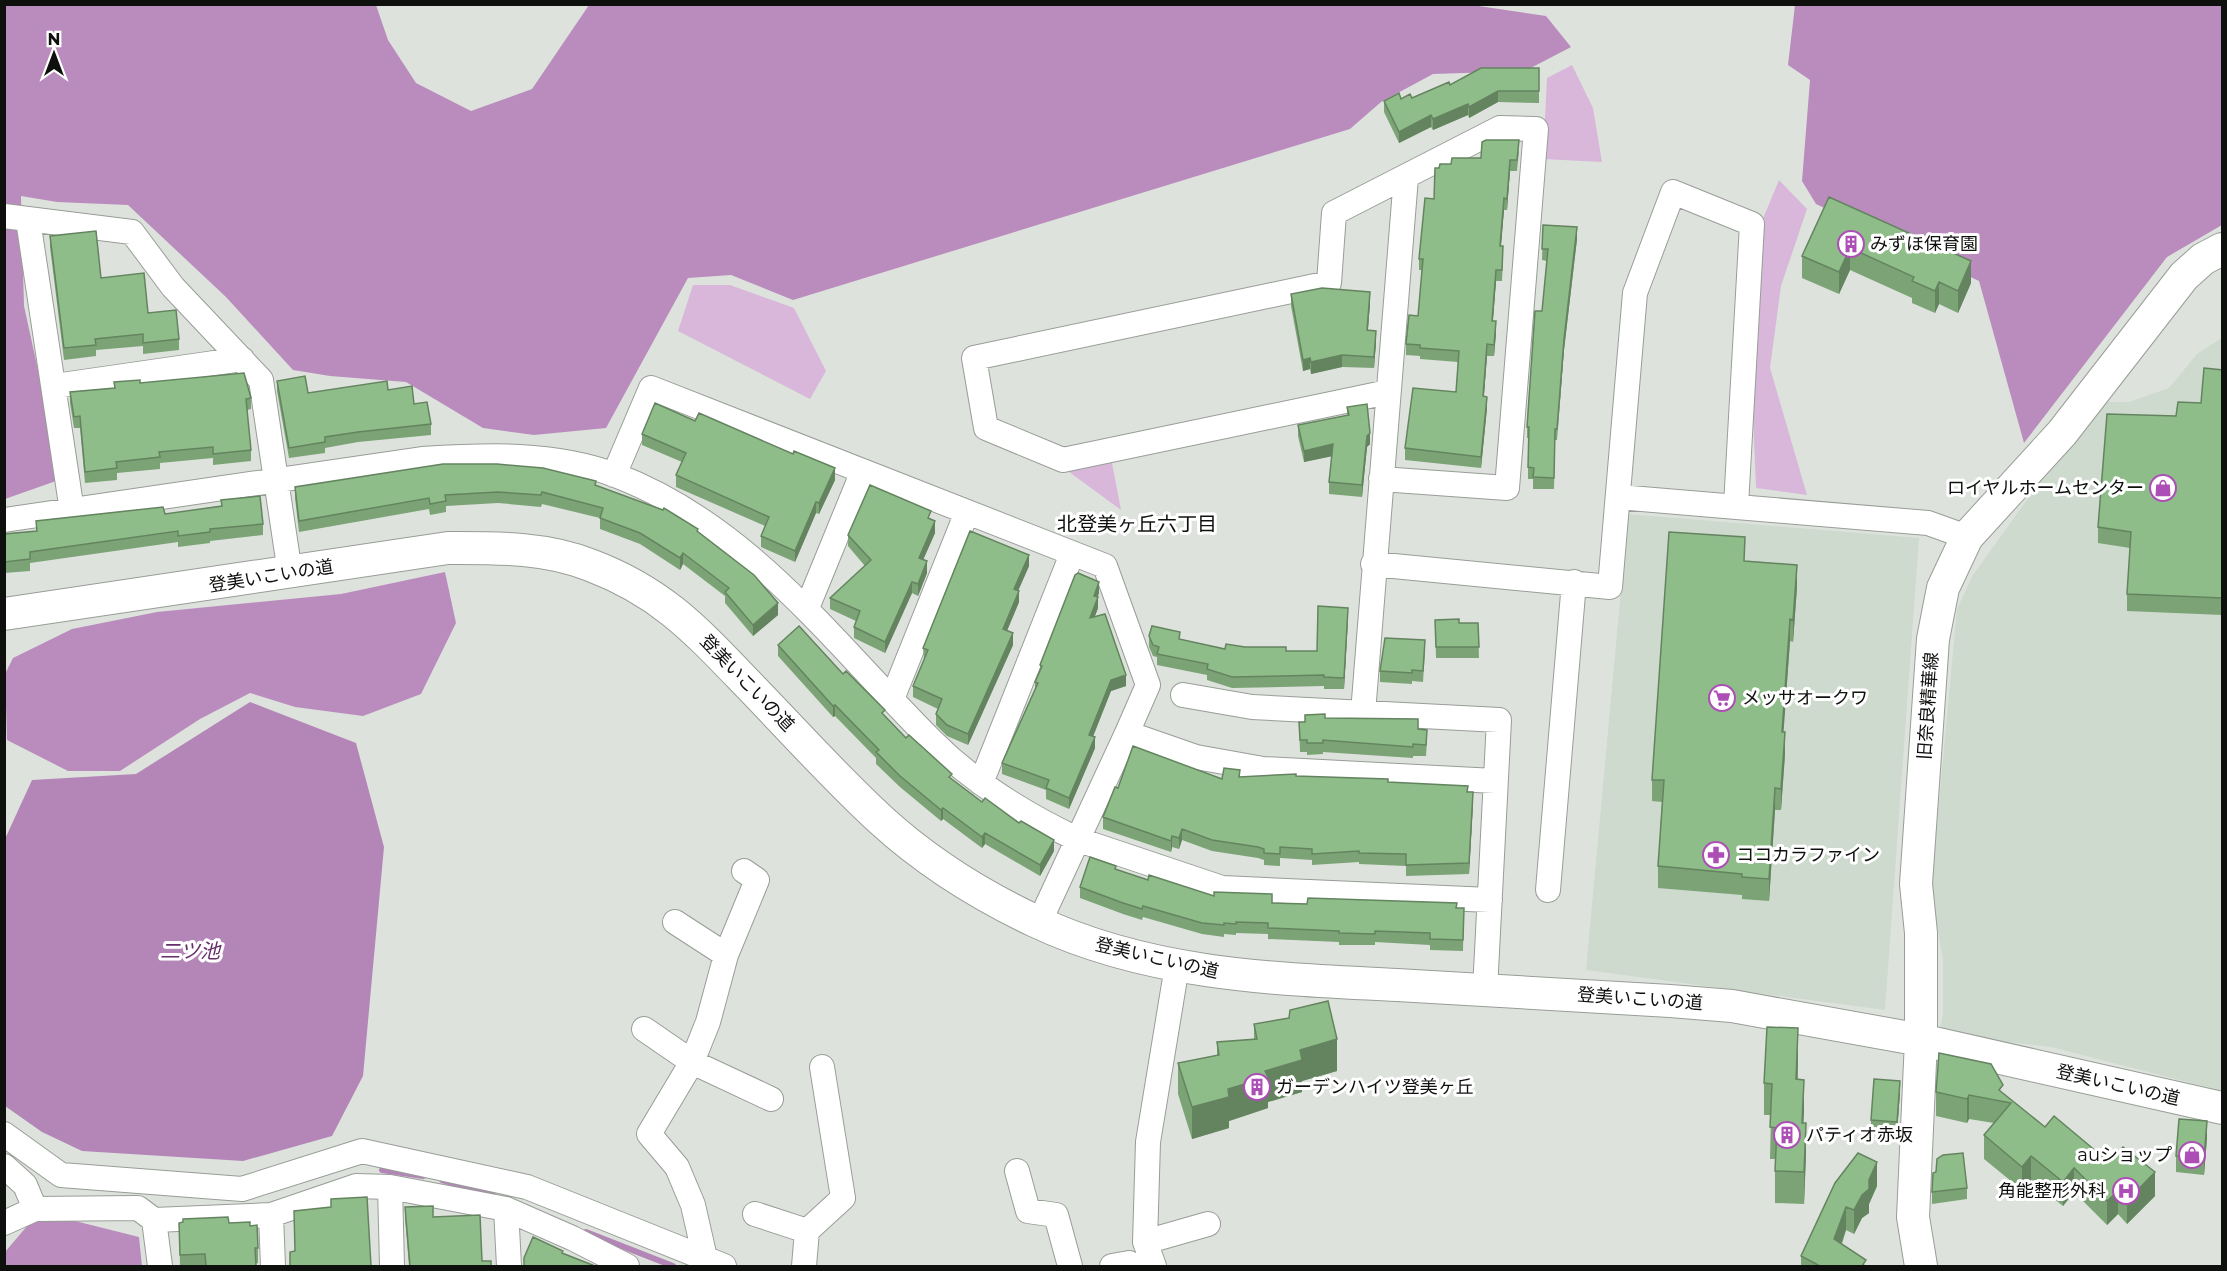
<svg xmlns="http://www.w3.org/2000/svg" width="2227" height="1271" font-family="Montserrat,'Noto Sans JP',sans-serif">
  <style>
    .built { fill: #cedacd }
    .green { fill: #d8b7da }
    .forest { fill: #ba8cbe }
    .water { fill: #b486b8 }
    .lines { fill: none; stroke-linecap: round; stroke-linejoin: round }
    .stream { stroke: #b486b8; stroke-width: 6 }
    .minor-casing { stroke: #989d97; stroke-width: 26 }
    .tertiary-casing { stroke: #989d97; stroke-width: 34 }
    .minor { stroke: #fff; stroke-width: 24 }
    .tertiary { stroke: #fff; stroke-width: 32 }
    .wall { fill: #7ba376 }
    .shaded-wall { fill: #648460 }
    .building { fill: #8fbd89; stroke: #648460; stroke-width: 1.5 }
    .labels { text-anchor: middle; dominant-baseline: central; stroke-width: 6; stroke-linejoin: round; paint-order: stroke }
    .poi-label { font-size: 18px; fill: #0e100d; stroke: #fff; text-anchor: start }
    .street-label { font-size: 18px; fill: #0e100d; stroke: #fff }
    .neighbourhood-label { font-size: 20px; fill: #0e100d; stroke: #fff }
    .water-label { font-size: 20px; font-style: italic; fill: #662d6b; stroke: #fff }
  </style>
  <rect width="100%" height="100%" fill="#dde3dc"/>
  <path class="built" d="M2222,338v753l-171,-44 -112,-13 4,-21v-53l-12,-72 26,-279 16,-34 124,-173h32l40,-14 28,-34z
    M1628,514l291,24 -34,472 -299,-40z"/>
  <path class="green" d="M1572,65l21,43 9,54 -59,-3 4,-81z
    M1779,180l28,29 -26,77 -11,82 37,127 -51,-7 -5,-123 11,-144z
    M693,285h37l64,23 32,63 -16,28 -132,-68z
    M1111,458l10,52 -60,-44z"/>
  <path class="forest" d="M4,5h372l12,35 28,43 55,28 61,-22 57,-84h883l74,11 25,31 -46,24 -92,3 -52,28 -31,27 -557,171 -62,-25 -43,3 -82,150 -72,7 -51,-7 -77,-46 -76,-6 -37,-6 -67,-73 -98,-92 -71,-3 -36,-6 3,110 23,105 9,70 -51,18z
    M1795,5h427v220l-55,32 -143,186 -45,-162 -163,-77 -14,-23 8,-101 -22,-15z
    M445,572l11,51 -35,71 -58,22 -68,-9 -45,-14 -50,26 -80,52h-52l-61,-31 -2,-66 8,-16 59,-29 85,-17 184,-18z
    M39,1212l100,25 3,29h-137v-14z"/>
  <path class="water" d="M250,702l106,41 28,104 -21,229 -31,60 -89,25 -161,-10 -40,-19 -37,-26v-267l27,-59 104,-6z"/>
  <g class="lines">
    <path class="stream" d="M382,1170l41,6
      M442,1180l51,15
      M586,1232l87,34"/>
    <defs>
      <path id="minor" d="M4,216l128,16 41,55 88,93 29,193
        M28,220l44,291
        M55,386l187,-27
        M614,475l37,-87 454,178 43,119 -21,48
        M1381,479l126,9 29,-359 -36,-1 -166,85 -5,70 -355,75 12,70 77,32 325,-68
        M1618,497l310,26 39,14
        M4,520l418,-61c65,-4 131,-7 193,16 135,51 219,169 318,267 42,42 93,73 146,98l143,48 268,12
        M1373,564l237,23 25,-294 38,-101 79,32 -16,281
        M807,608l56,-137
        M1183,695l69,12 247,13 -14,270
        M892,699l75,-187
        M1363,713l43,-536
        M981,783l91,-229
        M1548,890l26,-308
        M675,922l51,33 -18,67 -16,40 -43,72 28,33 16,38 12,53
        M1039,923l88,-190 69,24 67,12 232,12
        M726,955l31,-75 -13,-9
        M644,1029l48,33 79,37
        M4,1134l57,41 181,14 120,-38 165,36 197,79
        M4,1166l21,19 10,24 103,-1 16,12 117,-5 85,-29 34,1 116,22 66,29 55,28
        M1017,1171l11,40 28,4 14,51
        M390,1187l2,79
        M506,1209l3,57
        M755,1214l52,17
        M271,1215l2,51
        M154,1220l6,46
        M4,1223l31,-14
        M1145,1242l63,-18
        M804,1266l3,-35 36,-33 -21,-131
        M1112,1266l17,-3 6,3
        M1154,1266l-9,-24 3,-100 29,-176"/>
      <path id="tertiary" d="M4,614l444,-66c48,0 97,-1 142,17 69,26 103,62 152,113 46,47 91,98 139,142 46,42 99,75 154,101 114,54 239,58 362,64 91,5 182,10 273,16l62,5 189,34 301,68
        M1921,1266l-8,-49 8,-177v-107l-5,-49 17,-245 10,-51 24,-51 95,-104 122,-157 19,-17 19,-10"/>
    </defs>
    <use href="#minor" class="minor-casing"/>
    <use href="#tertiary" class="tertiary-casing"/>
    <use href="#minor" class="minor"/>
    <use href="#tertiary" class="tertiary"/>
  </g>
  <path class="wall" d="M1539,68v35l-41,-1 -29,16 -1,-3 -35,15 -2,-3 -32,16 -15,-31v-11l28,-3 38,-13z
    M1519,151l-2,20h-7l-3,39h-3l-3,36 2,12 -1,23h-6l-3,40 3,12 -2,23h-7l-3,40 3,12 -6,60 -76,-8v-12l51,-56 2,-30 -38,-3v-3l-14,-1v-11l12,-28 4,-46h-3v-11l15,-60 5,-31 12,-4z
    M1829,197l142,86 -13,30 -19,-9 -4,9 -23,-10v-5l-62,-28 -11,24 -37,-16v-22z
    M1543,225l34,14 -13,111 -7,90h-2l-1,49h-21v-10h-5v-41h-1v-11l15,-116 5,-50 -5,-1z
    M50,236l51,42 47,35 31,26v11l-36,4v-8l-47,4v6l-32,4 -14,-113z
    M1291,294l79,9 -2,27 8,12 -2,26 -32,-1 -31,7 -1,-5 -7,2 -12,-65z
    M2223,370v245l-96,-4v-17l3,-46 -32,-5v-16l78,-111 25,-13z
    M277,381l31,12 80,-3 26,14 17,20v11l-73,7 -33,6v5l-36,5 -12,-67z
    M114,382l26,1 111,15v11l-4,1 4,40v11l-38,4v-7l-53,5v6l-43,4v7l-32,3 -5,-55h-6l-4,-25v-11l44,-4z
    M1347,407l23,37 -3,3 -5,50 -33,-3v-12l3,-26 -28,6 -6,-26v-11l49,-10z
    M695,421l140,59 -16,34 -3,-1 -21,49 -34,-15v-11l4,-10 -89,-39v-12l6,-13 -40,-17v-11z
    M596,485l102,47 80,83 -25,21 -28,-33v-7l-42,-32 -3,6 -40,-26 -40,-15v-11l-58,-14 -1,3 -43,-4 -52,3v6l-16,3 -1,-6 -130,23 -4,-34v-11z
    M221,500l42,24v11l-53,6v2l-32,4v-5l-148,21v8l-26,2v-39l32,-3v-10l129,-7 56,-8z
    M931,520l4,13 -12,27 4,13 -9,23 -6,-3 -27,60 -31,-15v-11l2,-6 -26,-12v-11l35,-32 -17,-20v-11z
    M1745,561l52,26 -4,55 -3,-1 -7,91 2,22 -4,56h-6l-6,91 -27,-2v-4l-84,-7v-22l4,-64 -10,-1v-21z
    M1029,566l-11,25 1,11 -12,29 6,14 -45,100 -21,-9 -11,-11v-11l2,-5 -25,-12v-11l11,-26 -1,-12z
    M1099,593l-2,4 1,11 -3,8 31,70 -15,5 -18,46 2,11 -26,61 -23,-10v-9l-44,-16v-11l33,-74v-7l5,-12v-5z
    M1348,619l-4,70h-20v-3l-92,2 -25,-8v-5l-50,-10v-8l-4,-1 -4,-9v-11l31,3 45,10 20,-2 41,4h31z
    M1435,620l24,3h19l1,35h-43z
    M778,645l65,29 63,64 46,41 30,23 72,49 -14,25 -55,-32 -3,4 -39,-29 -2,2 -41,-34 -24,-23v-6l-41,-42 -2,1 -55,-61z
    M1425,651l-2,31 -11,-1v3l-32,-2v-11z
    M1325,718l93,11 9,12 -1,15h-13v2l-90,-6v2l-16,1v-3h-7l-1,-30h6z
    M1296,776l92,6 80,10 5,11 -4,71 -63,2v-10l-47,-2v-2l-47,3v-5l-32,-2v8l-16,-1v-5l-6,-2 -46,-7 -30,-11 -3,9 -7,-2 -1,5 -68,-23v-12l15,-29 122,-11z
    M1116,870l32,10 66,16 58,7 192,5 -1,43 -33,-1v-5l-55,-3v3h-36v-3l-71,-3v-5l-32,-1v2l-12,-1v3l-22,-3 -59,-17 -1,3 -19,-6 -43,-16v-11z
    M1254,1024l83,47 -35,10v11l-34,10v6l-39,13v7l-37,11 -14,-45v-31l39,-8v-13l37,-3z
    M1798,1060v19l6,32 -1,12 3,31 -2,50 -29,-1v-44h-5l1,-44h-7v-32z
    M1900,1092l-3,41 -26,-2v-11z
    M1936,1092l67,1 42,34 64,35 46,34 -28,28 -9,-10 -11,11 -33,-33 -11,14 -32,-26 -9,10 -38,-31v-24l10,-12 -25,-4 -2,4 -31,-7z
    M2207,1138l-3,37 -28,-3v-16z
    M1936,1172l31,16v11l-35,5v-12z
    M1835,1183l42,3 -8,18v9l-7,5 -8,16 -8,-4 -4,14 24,22h-65v-10z
    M405,1207l28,10 49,44 9,5h-82l-4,-48z
    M179,1223h50l21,3 8,22v15l-3,1 1,2h-76z"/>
  <path class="shaded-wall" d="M1498,91v11l-29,16v-11z
    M1468,104v11l-35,15v-11z
    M1431,115v12l-32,16v-11z
    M1510,160v11l-3,39v-11z
    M1504,198v12l-4,47v-11z
    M1577,227v12l-13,111 -7,90 7,-101z
    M1850,248v22l-11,24v-22z
    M1971,261v22l-13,30v-22z
    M1496,270v11l-4,51v-11z
    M1939,282v22l-4,9v-22z
    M1370,292v11l-3,38v-11z
    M1496,321v12l-2,23v-11z
    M1376,331v11l-2,26v-11z
    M1487,344v12l-4,51v-11z
    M1342,355v12l-31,7v-12z
    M1310,358v11l-7,2v-11z
    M1487,397v11l-6,60v-11z
    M1370,433v11l-3,3 -5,50v-12l5,-49z
    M1333,444v12l-29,6v-11z
    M835,468v12l-16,34v-11z
    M816,502v11l-21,49v-11z
    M935,521v12l-16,36v-11z
    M683,553v11l-3,6v-12z
    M1029,555v11l-15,34v-11z
    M927,561v12l-9,23v-12z
    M1797,565v22l-4,55v-22z
    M912,582v11l-27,60v-11z
    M1099,582v11l-5,14v-11z
    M1019,591v11l-16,38v-11z
    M1098,597v11l-8,21v-11z
    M778,603v12l-25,21v-11z
    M1348,608v11l-4,70v-11z
    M1790,619v22l-8,113v-22z
    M1013,633v12l-45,100v-11z
    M1126,675v11l-15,5 -22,55v-11l22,-55z
    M835,705v11l-2,1v-11z
    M1785,732v22l-4,56v-21z
    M1095,737v11l-26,61v-11z
    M1775,788v22l-6,91v-22z
    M1473,792v11l-4,71v-11z
    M943,808v11l-2,2v-11z
    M1182,829v11l-3,9v-11z
    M985,833v11l-3,4v-11z
    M1172,836v11l-1,5v-11z
    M1054,840v11l-14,25v-11z
    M1798,1028v32l-2,51v-32z
    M1337,1039v32l-35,10v11l-34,10v6l-39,13v7l-37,11v-32l73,-36 35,-21z
    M1804,1080v31l-2,43v-31z
    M1900,1081v11l-3,41v-11z
    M1969,1095v24l-2,4v-24z
    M2207,1121v17l-3,37v-17z
    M1806,1123v31l-2,50v-32z
    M2031,1156v24l-9,10v-23z
    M1877,1162v24l-8,18v9l-7,5 -8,16v-24z
    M2074,1168v24l-11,14v-24z
    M2155,1172v24l-28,28v-23z
    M2118,1191v23l-11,11v-24z
    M1846,1207v23l-12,33v-24z"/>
  <path class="building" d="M1481,68h58v23h-41l-29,16 -1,-3 -35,15 -2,-4 -32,17 -15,-31 15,-8 2,6 9,-5 2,4 37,-16 1,3z
    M1486,140h33l-2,20h-7l-3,39 -3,-1 -4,48h3l-1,24h-6l-4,51h4l-2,24 -7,-1 -4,52 4,1 -6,60 -76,-9 8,-60 43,4 3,-41 -39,-3v-3l-14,-1 3,-29 9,1 5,-57h-4l6,-61 9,1 1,-31h4l1,-4h11l1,-6h29l1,-16z
    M1829,197l142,64 -13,30 -19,-9 -4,9 -23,-10 2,-4 -64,-29 -11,24 -37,-16z
    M1543,225l34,2 -13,112 -7,90h-2l-1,49 -21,-1 1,-9 -6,-1 1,-40h-2l8,-116h7l6,-62h-6z
    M96,231l5,47 43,-5 4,40 28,-3 3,29 -36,4v-9l-48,5 1,6 -32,3 -14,-112z
    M1322,288l48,4 -3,38 9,1 -2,26 -32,-2 -31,7 -1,-4 -7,2 -12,-66z
    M2204,368l19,2v228l-96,-4 4,-62 -33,-5 9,-113 69,2 2,-14 23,1z
    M244,373l7,25 -5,1 5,51 -38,4v-7l-54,5 1,5 -44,5 1,6 -32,4 -5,-56 -6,1 -4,-25 45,-4 -1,-6 26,-2v3z
    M305,376l3,17 79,-12 1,9 24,-4 2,18 13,-2 4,22 -73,8 -33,5v5l-36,6 -12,-67z
    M655,403l40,18 4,-8 94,41 1,-3 41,17 -16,35 -3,-1 -21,49 -34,-15 8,-19 -93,-42 10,-22 -44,-19z
    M1367,404l3,29 -3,3 -5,49 -33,-3 4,-38 -29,7 -6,-26 51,-10 -2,-8z
    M443,464h54l46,4 53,13 -1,4 68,25 1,-2 34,21 -1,2 57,44 24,28 -25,22 -28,-33 4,-4 -46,-35 -3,5 -40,-25 -40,-15 3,-10 -61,-16 -1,3 -43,-3 -53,3 1,6 -16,3 -1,-6 -130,23 -4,-34z
    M870,485l61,26 -3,7 7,3 -16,37 8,3 -9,23 -6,-2 -27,60 -31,-15 6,-16 -30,-13 41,-38 -23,-25z
    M260,496l3,28 -53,5v3l-32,4v-5l-148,21v7l-26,3v-28l33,-3 -1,-10 127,-14 2,7 57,-8 -1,-6z
    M970,531l59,24 -15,34 5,2 -16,38 10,4 -45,101 -21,-9 -11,-11 6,-15 -29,-13 15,-36 -5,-2z
    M1669,532l76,5 -1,24 53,4 -4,55 -3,-1 -8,113h3l-4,57 -6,-1 -6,91 -27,-2v-3l-84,-8 6,-86h-12z
    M1078,573l21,9 -5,14 4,1 -8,21 15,-4 21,61 -15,5 -22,55 6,2 -26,61 -23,-10 3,-8 -47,-17 36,-80 -3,-1 7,-16 -2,-1 35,-90z
    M1318,606l30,2 -4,70 -20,-1v-2l-92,2 -25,-8 1,-5 -51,-10 2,-7 -6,-2 -4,-9 3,-10 28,6 -1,7 46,10 1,-5 19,3h41v4h31z
    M1459,619v4h19l1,24h-43l-1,-27z
    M799,626l44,48 3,-3 39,39 -3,3 24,25 3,-3 43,39 -3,3 33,25 3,-4 34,25 2,-2 33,19 -14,25 -55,-32 -3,4 -39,-29 -2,2 -41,-34 -24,-24 3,-2 -44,-45 -2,1 -55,-61z
    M1385,638l40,2 -2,31 -11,-1v3l-32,-2z
    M1325,714v4l93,1v10l9,1 -1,15 -13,-1v3l-90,-7v3h-16v-3h-7l-1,-18h6v-7z
    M1133,746l89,33 2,-11 16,2 -1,7 57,-3v2l92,3v3l80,4 -1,6h6l-4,71 -63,2v-11l-47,-1v-2l-47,3v-5l-32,-2v7l-16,-1v-4l-6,-2 -46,-7 -30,-11 -3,9 -7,-2 -1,5 -68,-24 12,-30 3,1z
    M1090,857l26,9 -1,3 33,11 1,-5 65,21v-4l58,2v9l35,1 1,-6 149,5 -1,5h8l-1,32 -33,-1v-6l-55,-2v3l-36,-1v-2l-71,-3v-5l-32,-1v2l-12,-1v2l-22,-2 -59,-17 -1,3 -19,-6 -43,-16z
    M1328,1001l9,38 -37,11 2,10 -37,11 3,6 -40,12 1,8 -37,10 -14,-44 41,-8 -2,-13 40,-3 -3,-15 35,-6 1,-8z
    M1767,1027l31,1 -2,51 8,1 -2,43h4l-2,49 -29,-1 2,-43 -7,-1 2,-43 -8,-1z
    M1939,1053l52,11 12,21 -4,5 46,37 9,-11 55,46 14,-15 32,25 -28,29 -9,-10 -11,10 -33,-33 -11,14 -32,-26 -9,11 -38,-32 27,-32 -42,-8 -2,4 -31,-7z
    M1874,1079l26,2 -3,41 -26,-2z
    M2179,1119l28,2 -3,37 -28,-2z
    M1858,1153l19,9 -8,18v9l-7,6 -8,15 -8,-3 -12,32 32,21 -4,6h-42l-19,-10 34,-73z
    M1963,1153l4,35 -35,4 1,-19 3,-1 1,-13 6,-4z
    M367,1197l4,69h-81v-14l5,-1 -1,-40 37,-4v-8z
    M433,1206v11l47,-2 2,46h9v5h-81l-5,-59z
    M228,1217l1,6 21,-1v4l7,-1 1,23h-3l1,18h-50l-1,-12 -25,1 -1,-32 4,-1v-3z
    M533,1237l30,14 -1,2 33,13h-71v-8z"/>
  <defs>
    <symbol id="building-ring" viewBox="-11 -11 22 22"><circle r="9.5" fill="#fff" stroke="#ad4eb6" stroke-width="1.5"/><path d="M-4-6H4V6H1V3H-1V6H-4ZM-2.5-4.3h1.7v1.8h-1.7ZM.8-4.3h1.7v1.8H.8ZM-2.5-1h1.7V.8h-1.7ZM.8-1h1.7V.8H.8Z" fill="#ad4eb6"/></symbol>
    <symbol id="shop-ring" viewBox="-11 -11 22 22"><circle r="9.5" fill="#fff" stroke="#ad4eb6" stroke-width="1.5"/><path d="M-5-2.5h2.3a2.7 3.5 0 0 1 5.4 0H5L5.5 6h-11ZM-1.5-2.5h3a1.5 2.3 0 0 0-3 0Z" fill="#ad4eb6"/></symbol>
    <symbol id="supermarket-ring" viewBox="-11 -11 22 22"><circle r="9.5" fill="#fff" stroke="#ad4eb6" stroke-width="1.5"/><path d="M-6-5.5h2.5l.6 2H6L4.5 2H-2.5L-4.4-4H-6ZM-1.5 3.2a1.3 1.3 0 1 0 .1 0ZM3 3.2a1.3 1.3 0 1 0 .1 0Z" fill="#ad4eb6"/></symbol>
    <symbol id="pharmacy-ring" viewBox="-11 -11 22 22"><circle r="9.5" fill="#fff" stroke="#ad4eb6" stroke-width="1.5"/><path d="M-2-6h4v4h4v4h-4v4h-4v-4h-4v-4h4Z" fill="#ad4eb6"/></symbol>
    <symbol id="hospital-ring" viewBox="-11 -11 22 22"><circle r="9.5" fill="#fff" stroke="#ad4eb6" stroke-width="1.5"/><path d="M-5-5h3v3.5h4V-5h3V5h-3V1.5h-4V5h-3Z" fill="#ad4eb6"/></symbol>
  </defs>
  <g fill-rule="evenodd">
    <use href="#building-ring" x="1836" y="229" width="30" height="30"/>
    <use href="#shop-ring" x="2148" y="473" width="30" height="30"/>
    <use href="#supermarket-ring" x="1707" y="683" width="30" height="30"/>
    <use href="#pharmacy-ring" x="1701" y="840" width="30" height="30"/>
    <use href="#building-ring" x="1242" y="1072" width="30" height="30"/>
    <use href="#building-ring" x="1772" y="1120" width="30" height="30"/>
    <use href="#shop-ring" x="2177" y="1140" width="30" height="30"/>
    <use href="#hospital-ring" x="2111" y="1176" width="30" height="30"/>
  </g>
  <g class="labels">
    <g class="poi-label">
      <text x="1870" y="244">みずほ保育園</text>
      <text x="2144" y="488" text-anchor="end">ロイヤルホームセンター</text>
      <text x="1742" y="698">メッサオークワ</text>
      <text x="1736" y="855">ココカラファイン</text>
      <text x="1276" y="1087">ガーデンハイツ登美ヶ丘</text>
      <text x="1806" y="1135">パティオ赤坂</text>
      <text x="2172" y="1155" text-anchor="end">auショップ</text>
      <text x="2106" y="1191" text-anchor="end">角能整形外科</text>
    </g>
    <g class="street-label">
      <text transform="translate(271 576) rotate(-9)">登美いこいの道</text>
      <text transform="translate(747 683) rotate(46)">登美いこいの道</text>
      <text transform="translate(1928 706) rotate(-86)">旧奈良精華線</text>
      <text transform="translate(1157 958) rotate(13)">登美いこいの道</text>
      <text transform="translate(1640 999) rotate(4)">登美いこいの道</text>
      <text transform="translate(2118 1085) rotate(13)">登美いこいの道</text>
    </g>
    <g class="neighbourhood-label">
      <text x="1137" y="524">北登美ヶ丘六丁目</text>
    </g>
    <g class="water-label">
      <text x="190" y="951">二ツ池</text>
    </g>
  </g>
  <rect width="2227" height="1271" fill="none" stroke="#0e100d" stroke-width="12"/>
  <g transform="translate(54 54)" stroke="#ffffff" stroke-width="4.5" paint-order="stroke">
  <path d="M0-4.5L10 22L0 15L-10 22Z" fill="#0e100d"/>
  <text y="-9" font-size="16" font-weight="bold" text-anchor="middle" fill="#0e100d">N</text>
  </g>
</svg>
